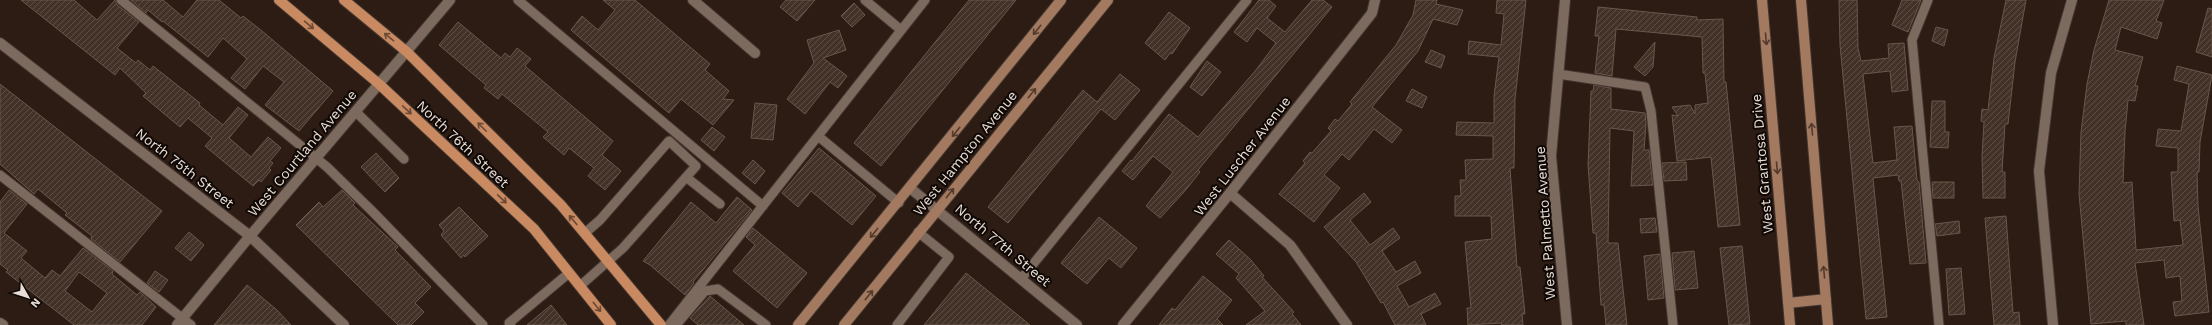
<svg xmlns="http://www.w3.org/2000/svg" width="2212" height="325" font-family="'Work Sans',sans-serif">
  <style>
    .building { fill: url(#building-hatch); stroke: #6a574b; fill-rule: evenodd }
    .lines { fill: none; stroke-linecap: round; stroke-linejoin: round }
    .lane-casing { stroke: #433630; stroke-width: 11 }
    .street-casing { stroke: #433630; stroke-width: 12 }
    .secondary-casing { stroke: #433630; stroke-width: 12 }
    .primary-casing { stroke: #433630; stroke-width: 12 }
    .lane { stroke: #7d6a5e; stroke-width: 9 }
    .street { stroke: #7d6a5e; stroke-width: 10 }
    .secondary { stroke: #a37a60; stroke-width: 10 }
    .primary { stroke: #c98a62; stroke-width: 10 }
    .oneway { stroke: #6c4934 }
    .oneway2 { stroke: #523b2e }
    .labels { text-anchor: middle; dominant-baseline: central; stroke-width: 4; stroke-linejoin: round; paint-order: stroke }
    .street-label { font-size: 14px; fill: #e9ded7; stroke: #0f0805 }
  </style>
  <defs>
    <pattern id="building-hatch" width="6" height="6" patternUnits="userSpaceOnUse"><rect width="6" height="6" fill="#433228"/><path d="M-1 1l2-2M0 6l6-6M5 7l2-2" fill="none" stroke="#5e4f46"/></pattern>
  </defs>
  <rect width="100%" height="100%" fill="#2c1c13"/>
  <path class="building" d="M21,0h53l23,20 18,-20 2,5 22,17 -22,26 19,15 2,-3 12,10 3,-4 47,37 -1,2 24,20 15,-18 10,8 -19,23 22,19 17,-20 13,11 -11,13 3,2 -4,5 2,2 -10,12 -2,-2 -6,6 -48,-40 7,-8 -24,-20 -8,9 -37,-31 3,-3 -26,-25 -5,7z
    M131,0h32l20,17 14,-17h22l22,18 2,-2 19,15 71,60 -34,40 -34,-26 19,-23 -21,-16 -18,23 -14,-11 16,-19 -24,-21 -15,19 -45,-36 -1,1 -14,-12 -2,3z
    M603,0h32l75,64 -5,6 24,21 -6,8 11,1 -21,25 -32,-26 -12,14 -98,-83 11,-14 16,14 17,-20z
    M786,0h29l-18,21 -17,-14z
    M969,0h47l-135,166 -27,-23z
    M1259,0h10l7,6 -9,12 18,14 27,-32h11l9,7 -134,163 2,2 -16,20 -24,26 -14,-12 27,-34 -20,-16 -20,24 -11,-9 9,-11 1,1 37,-47 29,23 58,-67 20,-27 -19,-15 -10,14 -13,-10z
    M1416,0h21l-1,4 27,6 -6,15 -24,-6 -15,32 -46,56 30,23 -10,13 -18,-14 -25,31 -7,-6 -18,21 16,13 -26,34 -35,-28 26,-31 -2,-2 7,-9 2,1 19,-22 -3,-3 7,-9 3,2 14,-17 -2,-2 46,-57 17,-30z
    M1497,0h29l-11,99 -1,69h-4l6,85 1,14h3l5,47h-3l1,11h-21l-1,-2 -33,2 -1,-17h4l-6,-66 27,-3 -1,-23h-36v-20h6l-1,-16h6l-1,-20 28,-1v-23l-37,-1 1,-13 37,1v-27l5,-39 -31,-3 1,-13 32,4 3,-31 -8,-1z
    M1839,0h18l1,48 3,13 28,-3 -1,-14 16,-1 4,47 -16,2 -2,-21 -27,3 10,89 24,-3 -3,-33 18,-1 5,54 2,2 7,81 -16,1 -9,-83h-2l-1,-6 -25,3 14,139 -21,2 -26,-274z
    M1902,0h19l-13,32 -16,-7z
    M2006,0h20l-11,62 -7,62h-3l-3,48h3v26h-22l-1,-42 2,-34 -3,-1 1,-12 6,1 6,-52z
    M2109,0h55l-8,21 6,2 -5,16 -36,-12 -6,23 28,7 -8,29h3l-3,15 -7,-1 -3,32 -2,51 9,-1 4,68 47,-5 -3,-25 -6,1 -3,-49h7v-24l-22,-2 2,-17 23,2 8,-47 -15,-4 3,-14 35,9 -12,67 -1,30h-2l1,34 11,106 -34,4 -2,-14 9,-1 -2,-25 -14,2 -2,-18 -29,3 9,62h-18v-4l-35,3 -12,-130 2,-62 6,-48 7,-34z
    M854,3l11,12 -13,12 -11,-11z
    M1598,7l99,10v3l26,-1 1,63h2l14,143 -22,2 -7,-70 -34,4 -5,-46 6,1 -6,-9 18,-2 5,9v-9l13,-2 -3,-30h-2l-1,-36 -86,-8 -4,47 -17,-3 4,-37h-4z
    M2208,8l4,1v48l-16,-5z
    M1169,12l21,16 -18,26 -2,-1 -5,7 -20,-17z
    M458,22l43,36 4,-5 5,4 7,-9 14,11 -6,7 88,75 -11,14 19,16 -16,19 -17,-14 6,-8 -25,-20 -5,7 -21,-18 5,-5 -46,-38 -4,5 -14,-11 2,-3 -47,-40z
    M1936,27l12,3 -4,16 -12,-5z
    M839,30l7,20 -23,8 24,18 -9,12 -8,-6 -25,32 -18,-15 27,-36 -7,-23z
    M1655,42l-2,25 -8,9 -11,-9z
    M1431,50l14,6 -4,12 -16,-6z
    M1207,61l14,11 -19,24 -12,-9z
    M1120,74l20,16 -25,30 -14,-11 -93,114 -20,-16 95,-117 14,12z
    M0,84l162,127 -42,51 -29,-23 1,-3 -27,-21 2,-2 -29,-24 -4,5 -34,-30z
    M1594,85l17,3v21l34,4 1,11 -2,26h5l4,35 -22,1 3,-55 -24,-3 -2,115h10l9,82h-21l-2,-20h-3l-5,-72h-3l-5,-68 3,-74h2z
    M1412,89l15,8 -5,11 -16,-7z
    M1932,101h13v31h4l-1,16 -18,-1z
    M755,103l22,2 -4,35 -22,-2z
    M712,127l13,10 -11,14 -13,-11z
    M819,148l57,48 -24,29 -41,-34 -13,16 -16,-14z
    M376,153l23,25 -14,14 -24,-25z
    M753,160l12,11 -10,13 -13,-11z
    M1686,162l1,18 -23,1 -2,-18z
    M1932,182h22v16h-21z
    M9,190l18,14 -23,29 23,18 -6,7 24,20 7,-8 8,6 23,-28 30,23 -1,3 25,21 3,-3 16,15 -14,18h-68l-68,-53 2,-2 -8,-6v-62zM79,272l28,21 -15,19 -27,-21z
    M342,190l13,13 -2,2 45,42 -3,3 36,37 -16,16 9,9 -13,13h-13l-102,-100 23,-23 4,5z
    M1364,193l7,9 -21,18 20,25 23,-17 7,10 -18,13 14,21 19,-11 6,12 -24,13 12,21 26,-14 6,11 -20,10 5,11h-31l-12,-23 -2,1 -25,-41 -32,-35z
    M737,197l15,13 -59,72 1,1 -9,12 -35,-30 -7,-4 48,-59 25,21z
    M459,207l29,29 -23,21 -1,-2 -3,3 -20,-23 3,-4 -5,-6z
    M2006,216l7,97 6,-1 1,13h-26l-9,-107z
    M1099,217l38,31 -16,20 -12,-10 -22,26 -26,-21z
    M1655,218l2,14 -16,1 -1,-14z
    M1959,221l1,12 -23,3 -2,-12z
    M753,228l54,45 -30,35 -44,-37 22,-26 -9,-8z
    M189,232l15,13 -13,16 -16,-13z
    M1229,240l21,19 14,17 -2,1 32,35 -2,2 9,11h-55l19,-14 -29,-33 3,-4 -23,-20z
    M1742,246l8,78 -21,1 -9,-77z
    M1694,251l4,37 -23,2 -3,-37z
    M1660,254l4,44 -16,2 -4,-44z
    M1961,268l4,46 -16,1 -3,-46z
    M155,271l13,9 -9,12 -12,-9z
    M966,273l64,52h-106z
    M1203,276l29,24 -15,19 6,6h-64l13,-17 3,2z
    M247,285l30,25 14,15h-77z
    M710,296l34,29h-46l-8,-7z
    M551,305l16,20h-40z"/>
  <g class="lines">
    <defs>
      <path id="lane" d="M121,0l206,167 46,45 110,113
        M518,0l245,206
        M865,0l36,30
        M1928,0l-16,40 27,285
        M1558,74l87,13 6,24 22,214
        M356,112l48,47
        M818,136l81,67
        M0,175l191,150
        M686,177l34,27
        M1021,279l226,-279
        M580,286l43,-38 73,-82 -27,-25 -69,79 -15,13
        M511,325l-2,-2 60,-50
        M669,325l256,-325
        M676,325l29,-34 13,-2 48,36
        M897,325l52,-68 -31,-25"/>
      <path id="street" d="M693,0l62,53
        M1565,0l-14,156 16,169
        M0,43l250,193 94,89
        M910,188l167,137
        M1230,193l60,52 57,80
        M0,323l3,2
        M177,325l73,-89 200,-236
        M1123,325l107,-132 142,-180 3,-13
        M2053,325l-14,-154 12,-98 21,-73"/>
      <path id="secondary" d="M1762,0l28,325
        M1801,0l27,325
        M1788,303l38,-4
        M798,325l263,-325
        M844,325l264,-325"/>
      <path id="primary" d="M279,0l100,84 155,145 77,96
        M344,0l63,52 154,153 100,120"/>
    </defs>
    <use href="#lane" class="lane-casing"/>
    <use href="#street" class="street-casing"/>
    <use href="#secondary" class="secondary-casing"/>
    <use href="#primary" class="primary-casing"/>
    <use href="#lane" class="lane"/>
    <use href="#street" class="street"/>
    <use href="#secondary" class="secondary"/>
    <use href="#primary" class="primary"/>
  </g>
  <defs><path id="oneway-shaft" d="M-6 0H5M1.5-3L5.5 0L1.5 3" fill="none" stroke-width="1.6" stroke-linecap="round" stroke-linejoin="round"/></defs>
  <g class="oneway">
    <use href="#oneway-shaft" transform="translate(309 25) rotate(40)"/>
    <use href="#oneway-shaft" transform="translate(389 37) rotate(-141)"/>
    <use href="#oneway-shaft" transform="translate(407 110) rotate(43)"/>
    <use href="#oneway-shaft" transform="translate(482 127) rotate(-135)"/>
    <use href="#oneway-shaft" transform="translate(502 199) rotate(43)"/>
    <use href="#oneway-shaft" transform="translate(573 220) rotate(-130)"/>
    <use href="#oneway-shaft" transform="translate(597 307) rotate(51)"/>
  </g>
  <g class="oneway2">
    <use href="#oneway-shaft" transform="translate(1037 30) rotate(129)"/>
    <use href="#oneway-shaft" transform="translate(1766 39) rotate(85)"/>
    <use href="#oneway-shaft" transform="translate(1032 93) rotate(-51)"/>
    <use href="#oneway-shaft" transform="translate(1812 129) rotate(-95)"/>
    <use href="#oneway-shaft" transform="translate(956 132) rotate(129)"/>
    <use href="#oneway-shaft" transform="translate(1777 168) rotate(85)"/>
    <use href="#oneway-shaft" transform="translate(950 193) rotate(-51)"/>
    <use href="#oneway-shaft" transform="translate(874 233) rotate(129)"/>
    <use href="#oneway-shaft" transform="translate(1824 272) rotate(-95)"/>
    <use href="#oneway-shaft" transform="translate(869 295) rotate(-51)"/>
  </g>
  <g class="labels">
    <g class="street-label">
      <text transform="translate(463 144) rotate(43)">North 76th Street</text>
      <text transform="translate(302 153) rotate(-50)">West Courtland Avenue</text>
      <text transform="translate(965 153) rotate(-51)">West Hampton Avenue</text>
      <text transform="translate(1242 156) rotate(-52)">West Luscher Avenue</text>
      <text transform="translate(1762 164) rotate(-95)">West Grantosa Drive</text>
      <text transform="translate(185 168) rotate(38)">North 75th Street</text>
      <text transform="translate(1545 223) rotate(-94)">West Palmetto Avenue</text>
      <text transform="translate(1003 245) rotate(40)">North 77th Street</text>
    </g>
  </g>
  <g transform="translate(28 297) rotate(129)" stroke="#0f0805" stroke-width="3" paint-order="stroke">
  <path d="M0-3L7 15L0 10L-7 15Z" fill="#e9ded7"/>
  <text y="-6" font-size="11" font-weight="bold" text-anchor="middle" fill="#e9ded7">N</text>
  </g>
</svg>
